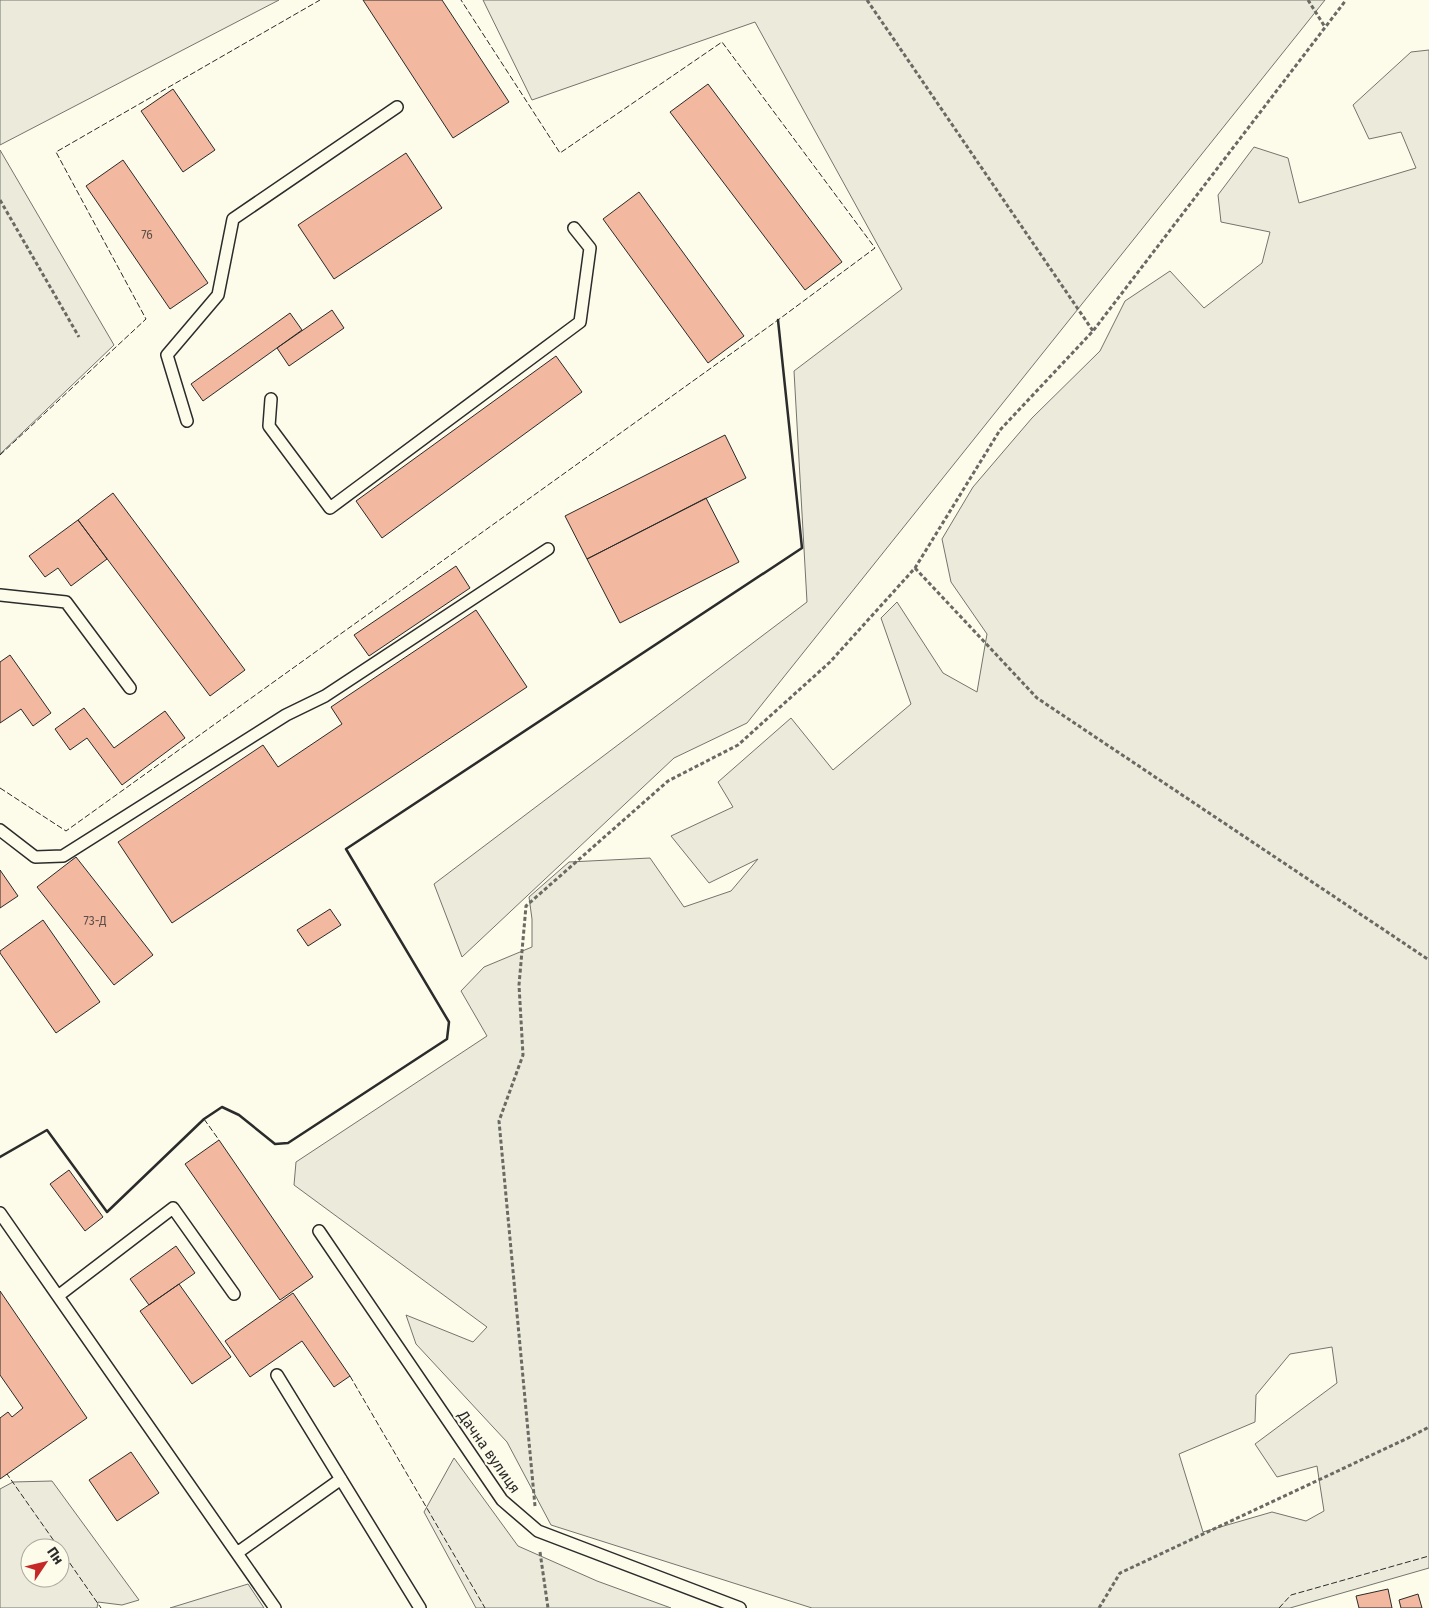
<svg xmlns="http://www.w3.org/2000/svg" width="1429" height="1608" font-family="'Fira Sans',sans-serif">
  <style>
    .green { fill: #ecebdb; stroke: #74746e; fill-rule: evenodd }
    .building { fill: #f2b8a0; stroke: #2b2b2b }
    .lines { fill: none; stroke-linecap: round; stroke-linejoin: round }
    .service-casing { stroke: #2b2b2b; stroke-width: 14 }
    .path { stroke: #6a6964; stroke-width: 3; stroke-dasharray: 4 2.5; stroke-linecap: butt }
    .service { stroke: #fdfbea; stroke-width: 11 }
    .fence { stroke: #2b2b2b; stroke-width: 1; stroke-dasharray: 6 2.5; stroke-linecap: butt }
    .wall { stroke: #2b2b2b; stroke-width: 2.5 }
    .labels { text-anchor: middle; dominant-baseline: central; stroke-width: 4; stroke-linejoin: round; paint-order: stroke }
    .number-label { font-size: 12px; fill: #5d4e48 }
    .street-label { font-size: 15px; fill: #2b2b2b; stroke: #fdfbea }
  </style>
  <rect width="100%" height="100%" fill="#fdfbea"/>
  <path class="green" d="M0,0h279l-279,145z
    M483,0h842l-578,723 -73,35 -212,199 -28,-73 373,-282 -13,-231 108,-82 -147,-267 -223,78z
    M1429,50v1518l-139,40h-478l-261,-83 -44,-83 -91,-98 -10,-29 67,27 14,-15 -193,-142 2,-23 191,-126 -26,-45 23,-24 48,-20v-28l-3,-22 40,-35 81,-4 34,49 47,-16 27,-32 -49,24 -38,-47 62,-29 -15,-25 73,-64 42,52 78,-66 -30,-86 16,-16 46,71 34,19 10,-58 -36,-52 -9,-43 31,-52 59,-69 68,-67 25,-50 45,-30 34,37 58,-45 8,-31 -49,-10 -3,-27 36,-48 34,11 11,45 117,-35 -15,-36 -32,7 -16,-34 58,-53zM1332,1347l5,36 -82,61 22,33 40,-11 7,45 -18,10 -34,-9 -69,20 -24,-78 76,-32 1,-27 34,-41z
    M0,150l114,195 -114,109z
    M454,1458l64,88 79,35 74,27h-195l-52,-96z
    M52,1481l87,119 -17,5 -24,-3 -1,6h-97v-119l13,-7zM30,1548h30v30h-30z
    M248,1584l16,24h-94z"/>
  <path class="building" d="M363,0h79l67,102 -56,36z
    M708,84l134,178 -37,28 -135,-178z
    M173,89l42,61 -32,22 -42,-61z
    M406,153l36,55 -108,71 -36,-54z
    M123,160l85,123 -38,26 -84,-123z
    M639,192l105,144 -36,27 -105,-144z
    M332,310l12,18 -55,38 -12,-18z
    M290,313l12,17 -99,71 -12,-17z
    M556,356l26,36 -200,146 -26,-37z
    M725,435l21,43 -159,81 -22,-43z
    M113,493l132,177 -35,26 -132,-176z
    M706,498l33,64 -119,61 -33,-64z
    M78,520l29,39 -36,27 -13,-18 -13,9 -16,-21z
    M456,566l14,22 -101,68 -15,-21z
    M476,610l51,77 -355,236 -54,-81 145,-97 15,22 64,-43 -11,-17z
    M10,655l41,58 -18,13 -12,-17 -21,14v-61z
    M84,708l30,40 51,-37 20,27 -63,47 -35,-47 -17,12 -15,-21z
    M76,857l77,98 -39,30 -77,-98z
    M0,870l18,26 -18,12z
    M330,909l11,16 -33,21 -11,-16z
    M43,920l57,82 -44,31 -56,-80v-2z
    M219,1140l94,137 -33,23 -95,-136z
    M69,1170l34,47 -18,14 -35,-47z
    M176,1246l19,27 -46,32 -19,-26z
    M179,1284l52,73 -39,27 -52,-73z
    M0,1291l87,127 -87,61v-61l8,-6 4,5 11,-9 -23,-33z
    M293,1293l57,83 -16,11 -32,-46 -52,36 -25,-36z
    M131,1452l28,41 -42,28 -28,-41z
    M1388,1589l4,19h-33l-3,-12z
    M1418,1594l4,14h-21l-2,-8z"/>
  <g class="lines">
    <defs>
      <path id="service" d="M271,399l-2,27 61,82 250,-186 10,-74 -16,-20
        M187,421l-20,-66 51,-60 15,-76 164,-112
        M0,595l66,7 64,86
        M0,830l35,27 28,-1 223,-141 39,-19 223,-147
        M0,1213l275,395
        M319,1231l183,269 36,31 202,77
        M58,1296l115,-88 61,86
        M277,1375l143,233
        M237,1553l104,-74"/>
    </defs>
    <use href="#service" class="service-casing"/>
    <path class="path" d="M867,0l226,331
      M1308,0l17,27
      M0,200l79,137
      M915,568l122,130 392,262
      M535,1506l-36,-385 24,-66 -4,-70 7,-79 142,-125 70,-36 92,-83 85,-94 85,-138 93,-99 253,-331
      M540,1552l8,56
      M1099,1608l21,-35 286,-134 23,-12"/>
    <use href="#service" class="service"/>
    <path class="fence" d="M0,455l146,-136 -90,-167 264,-152
      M0,788l66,43 712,-511 97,-72 -153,-206 -162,111 -99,-153
      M204,1119l15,21
      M350,1376l135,232
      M6,1475l1,-1 52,74
      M60,1549l41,59
      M1279,1608l12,-13 138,-39"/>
    <path class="wall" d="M0,1157l47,-27 60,82 97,-93 18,-12 17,8 36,29 13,-1 159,-104 2,-17 -103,-173 456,-301 -24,-228"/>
  </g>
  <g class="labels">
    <g class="number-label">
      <text x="147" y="235">76</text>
      <text x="95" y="921">73-Д</text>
    </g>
    <g class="street-label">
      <text transform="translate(489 1452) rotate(55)">Дачна вулиця</text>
    </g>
  </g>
  <g transform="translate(45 1563) rotate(55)"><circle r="24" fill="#fdfbea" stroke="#a9a89e"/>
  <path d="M0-4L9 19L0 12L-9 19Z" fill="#c62828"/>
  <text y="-8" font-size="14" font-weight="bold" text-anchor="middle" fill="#2b2b2b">Пн</text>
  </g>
</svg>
